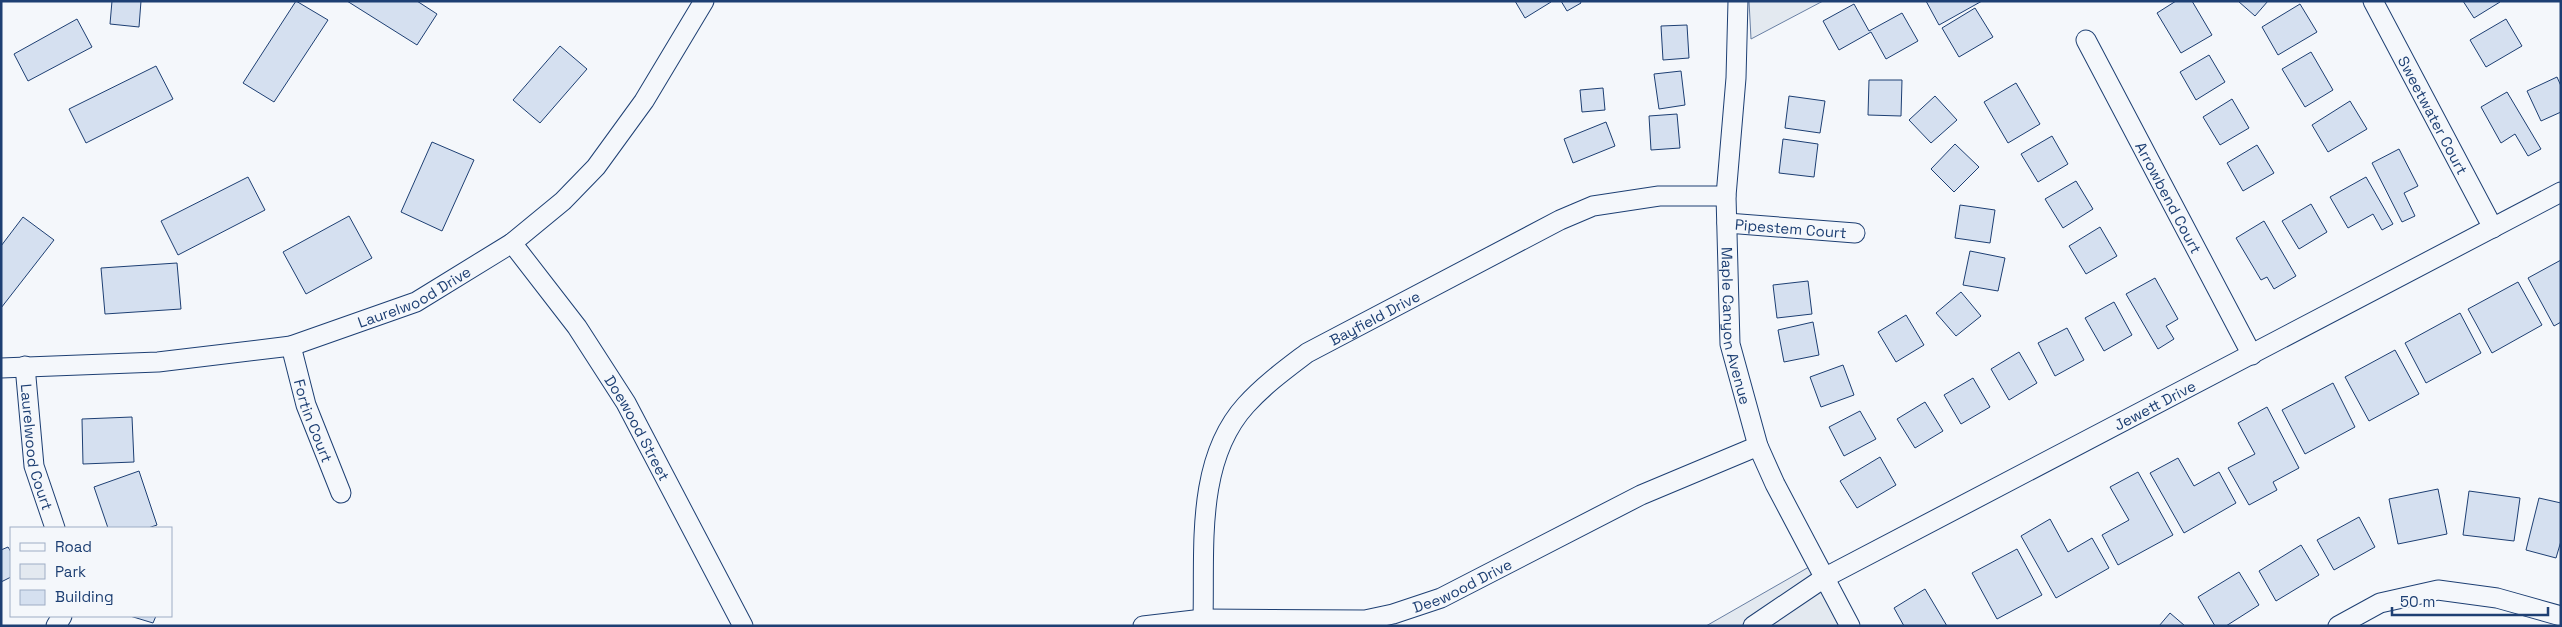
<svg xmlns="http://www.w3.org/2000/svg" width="2562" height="627" font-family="'Space Grotesk',sans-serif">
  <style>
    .green { fill: #e3e9f0; stroke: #687fa3 }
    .building { fill: #d5e0f0; stroke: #1d3f73 }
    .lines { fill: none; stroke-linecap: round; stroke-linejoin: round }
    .minor-casing { stroke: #1d3f73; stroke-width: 21 }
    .minor { stroke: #f4f7fb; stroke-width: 19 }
    .labels { text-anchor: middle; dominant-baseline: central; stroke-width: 4; stroke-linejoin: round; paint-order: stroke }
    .street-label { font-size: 15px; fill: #1d3f73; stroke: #f4f7fb }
  </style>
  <rect width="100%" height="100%" fill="#f4f7fb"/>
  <path class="green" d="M1749,1h74l-72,38z
    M1809,567l30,59h-133z"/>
  <path class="building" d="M112,1h29l-2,26 -29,-3z
    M296,1l32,19 -54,82 -31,-19z
    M347,1h70l20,13 -20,31z
    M1515,1h36v1l-26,16z
    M1561,1h19l1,2 -14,8z
    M1926,1h56l-43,24z
    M2176,1h16l20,34 -31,18 -24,-40z
    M2238,1h30l-13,15z
    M2463,1h37v1l-26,16z
    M1854,4l15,27 33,-18 16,28 -32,18 -15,-27 -32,18 -16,-29z
    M2300,4l17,28 -39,23 -16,-28z
    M1975,8l18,29 -34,20 -17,-29z
    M77,19l15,28 -64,34 -14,-27z
    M2506,19l16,27 -36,21 -16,-27z
    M1687,25l2,33 -26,2 -2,-34z
    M560,46l27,23 -47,54 -27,-23z
    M2311,52l22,38 -28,17 -23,-38z
    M2209,55l16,27 -29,18 -16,-28z
    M156,66l17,33 -87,44 -17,-34z
    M1681,71l4,34 -26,4 -5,-35z
    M2557,77l4,9v26l-20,9 -14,-30z
    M1869,80h33l-1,36 -33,-1z
    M2016,83l24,41 -32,19 -24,-41z
    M1603,88l2,22 -23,2 -2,-22z
    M2507,92l34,57 -13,7 -13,-22 -14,9 -20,-36z
    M1789,96l36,5 -5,32 -35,-5z
    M1935,96l22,24 -26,23 -22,-23z
    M2232,99l17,29 -29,17 -17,-28z
    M2350,101l17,28 -39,23 -16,-27z
    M1677,114l3,34 -29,2 -2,-34z
    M1606,122l9,24 -42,17 -9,-24z
    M2052,136l16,28 -30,18 -17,-28z
    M1783,139l35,5 -4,33 -35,-4z
    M432,142l42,18 -32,71 -41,-19z
    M1955,144l24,23 -25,25 -23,-23z
    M2257,145l17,28 -31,18 -16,-28z
    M2399,149l19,37 -14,7 11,23 -13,6 -30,-59z
    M248,177l17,33 -87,45 -17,-34z
    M2366,177l27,47 -11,6 -9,-16 -25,14 -18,-31z
    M2076,181l17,28 -30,19 -18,-29z
    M2311,204l16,28 -28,17 -17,-28z
    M1960,205l35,5 -5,33 -35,-5z
    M349,216l23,42 -66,36 -23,-42z
    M23,217l31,23 -53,68v-62z
    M2264,221l32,55 -22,13 -7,-12 -6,3 -25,-42z
    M2100,227l17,29 -31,18 -17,-28z
    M1970,251l35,7 -7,33 -35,-6z
    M2561,260v62l-7,4 -26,-48z
    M177,263l4,46 -76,5 -4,-46z
    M2155,278l23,41 -12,7 8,13 -16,10 -32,-55z
    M1808,281l4,33 -35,4 -4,-33z
    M2518,282l24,43 -50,28 -24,-44z
    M1961,292l20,24 -25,20 -20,-23z
    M2114,302l18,33 -28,16 -19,-33z
    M2460,313l21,40 -55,30 -21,-40z
    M1906,315l18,30 -28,17 -18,-30z
    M1813,322l6,33 -35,7 -6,-32z
    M2067,328l17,32 -29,16 -17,-33z
    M2395,350l24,44 -50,27 -24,-44z
    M2019,352l18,31 -28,17 -18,-31z
    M1843,365l11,30 -33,12 -11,-30z
    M1973,378l17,29 -29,17 -17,-29z
    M2333,383l22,44 -50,27 -23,-44z
    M1925,402l18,29 -28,17 -18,-29z
    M2267,407l32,61 -26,14 4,8 -28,15 -21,-37 27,-14 -17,-31z
    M1860,411l16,28 -32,17 -15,-29z
    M132,417l2,45 -51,2 -1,-45z
    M1880,457l16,28 -39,23 -17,-27z
    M2178,458l16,28 25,-14 17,31 -52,30 -34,-60z
    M139,471l18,54 -9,3h-40l-14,-41z
    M2138,472l35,63 -55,30 -16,-30 27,-15 -19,-33z
    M2438,489l9,45 -49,10 -9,-45z
    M2469,491l51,7 -6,43 -51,-6z
    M2539,498l22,5v38l-5,17 -30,-8z
    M2359,517l16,30 -41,23 -17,-30z
    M2050,519l18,33 24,-14 17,30 -53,30 -35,-62z
    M2301,545l18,30 -43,26 -17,-30z
    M8,547l3,5v25l-10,5v-32z
    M2017,549l25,46 -45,24 -25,-46z
    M2239,572l20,33 -33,21h-11l-17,-29z
    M1925,589l22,37h-43l-10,-18z
    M2170,613l15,13h-26z
    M130,616h26l-3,7z"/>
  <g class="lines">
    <defs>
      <g id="minor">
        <path id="s1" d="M1738,1l-2,77 -10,118 4,148 28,102 17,38 75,142"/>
        <path id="s2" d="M2373,1l120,227"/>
        <path id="s3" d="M2086,40l166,315"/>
        <path id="s4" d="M1727,223l128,10"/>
        <path id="s5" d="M512,243l65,84 49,76 117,223"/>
        <path id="s6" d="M291,346l15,59 35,88"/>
        <path id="s7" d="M25,366l9,100 21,62"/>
        <path id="s8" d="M1,368l157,-6 133,-16 125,-44 96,-59 51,-42 33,-34 48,-66 60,-100"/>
        <path id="s9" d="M1203,619c2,-70 -8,-158 43,-214 18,-20 40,-36 61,-52l253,-133 33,-14 66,-10h67"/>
        <path d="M56,626l6,-10"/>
        <path id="s10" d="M1143,626l60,-7 162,1 28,-6 48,-16 200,-103 117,-49"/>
        <path id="s11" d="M1753,626l71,-48 737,-386"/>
        <path d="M2338,626l42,-23 58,-13 59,8 64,18"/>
      </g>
    </defs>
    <use href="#minor" class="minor-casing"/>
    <use href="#minor" class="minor"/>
  </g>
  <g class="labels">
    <g class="street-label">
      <text stroke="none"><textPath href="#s2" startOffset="129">Sweetwater Court</textPath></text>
      <text stroke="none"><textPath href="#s3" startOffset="178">Arrowbend Court</textPath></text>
      <text stroke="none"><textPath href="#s4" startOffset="64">Pipestem Court</textPath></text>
      <text stroke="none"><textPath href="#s8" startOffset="424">Laurelwood Drive</textPath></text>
      <text stroke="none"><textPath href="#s9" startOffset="380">Bayfield Drive</textPath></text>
      <text stroke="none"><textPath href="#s1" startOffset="326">Maple Canyon Avenue</textPath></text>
      <text stroke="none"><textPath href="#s11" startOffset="459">Jewett Drive</textPath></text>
      <text stroke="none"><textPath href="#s6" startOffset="78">Fortin Court</textPath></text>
      <text stroke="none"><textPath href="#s5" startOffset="224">Doewood Street</textPath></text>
      <text stroke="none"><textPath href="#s7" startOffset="82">Laurelwood Court</textPath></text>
      <text stroke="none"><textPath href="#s10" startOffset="326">Deewood Drive</textPath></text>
    </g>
  </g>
  <rect width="2562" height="627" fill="none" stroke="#1d3f73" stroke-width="5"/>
  <rect x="10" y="527" width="162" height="90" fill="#f4f7fb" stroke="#9eadc5"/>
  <rect x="20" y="543" width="25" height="8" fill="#f4f7fb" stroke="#9eadc5"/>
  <text x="55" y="552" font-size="15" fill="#1d3f73">Road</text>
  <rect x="20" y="564" width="25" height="15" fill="#e3e9f0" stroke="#9eadc5"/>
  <text x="55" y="577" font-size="15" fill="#1d3f73">Park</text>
  <rect x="20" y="590" width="25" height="15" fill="#d5e0f0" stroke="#9eadc5"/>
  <text x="55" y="602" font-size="15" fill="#1d3f73">Building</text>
  <path d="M2392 607v8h156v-8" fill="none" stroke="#1d3f73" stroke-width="2.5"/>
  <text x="2400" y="607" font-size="15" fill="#1d3f73" stroke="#f4f7fb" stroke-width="4" paint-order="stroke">50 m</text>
</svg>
